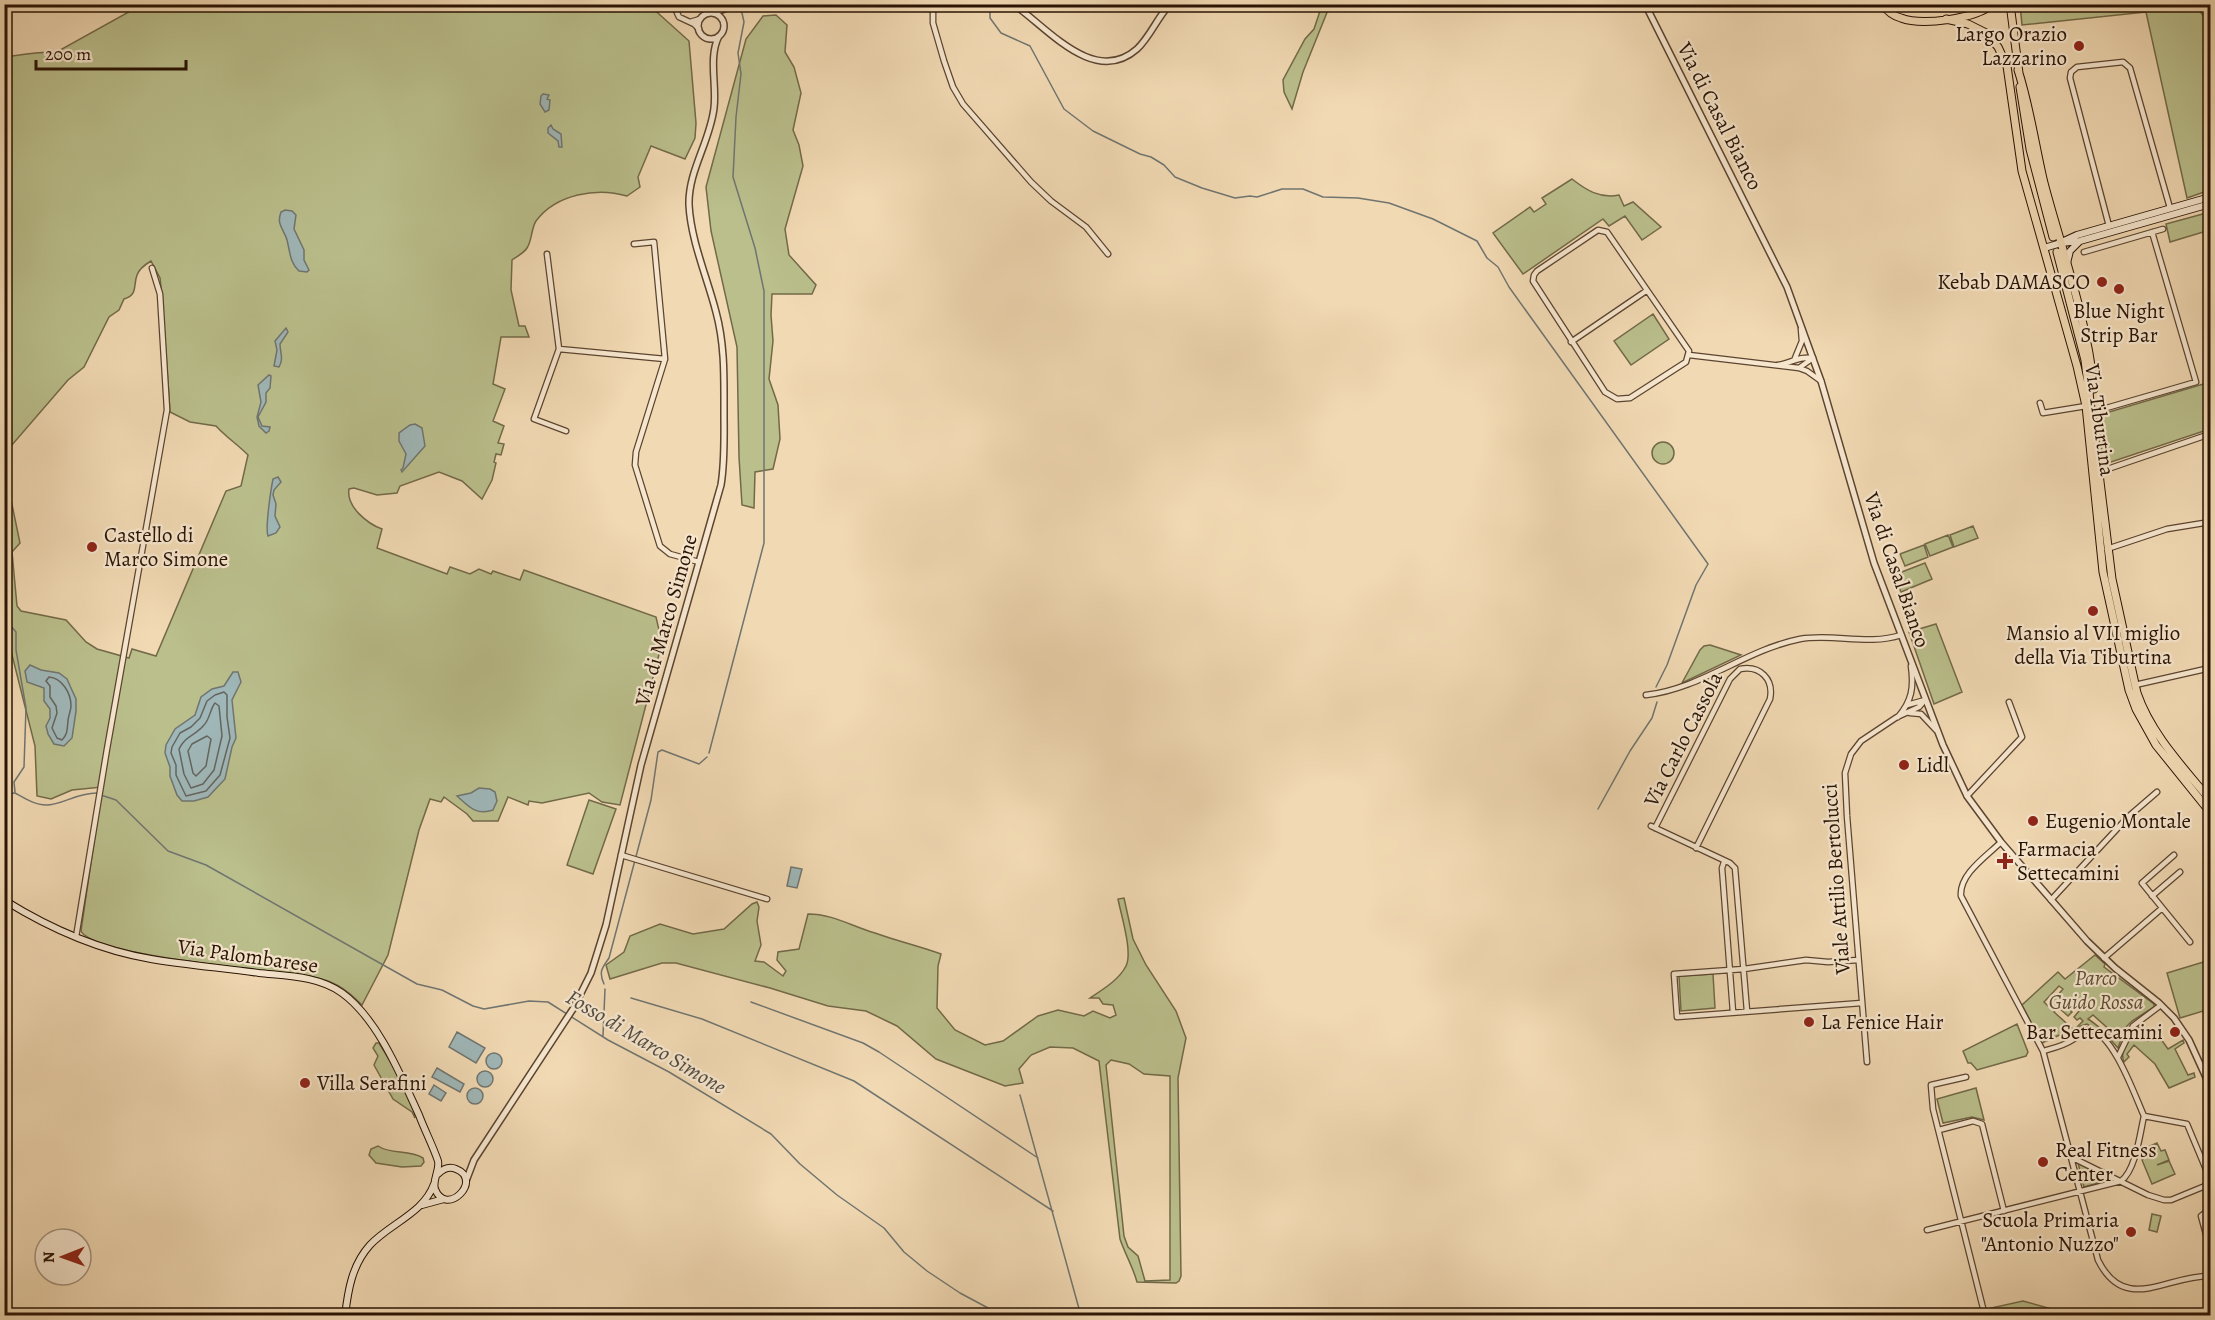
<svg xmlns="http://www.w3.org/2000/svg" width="2215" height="1320" font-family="Alegreya,serif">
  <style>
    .green { fill: #babf8c; stroke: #726948; stroke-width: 1.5; fill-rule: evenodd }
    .water { fill: #9fb7b8; stroke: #707570; stroke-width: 1.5 }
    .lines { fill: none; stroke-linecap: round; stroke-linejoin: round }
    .shore { stroke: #64655e; stroke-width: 1.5 }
    .stream { stroke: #707570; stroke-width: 1.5 }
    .minor-casing { stroke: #5b4430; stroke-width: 7 }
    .tertiary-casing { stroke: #5b4430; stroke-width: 8 }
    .secondary-casing { stroke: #291304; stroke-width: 8 }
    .primary-casing { stroke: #291304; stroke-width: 9 }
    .minor { stroke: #f6e6ce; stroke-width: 4.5 }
    .tertiary { stroke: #f6e6ce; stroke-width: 5 }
    .secondary { stroke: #f6e6ce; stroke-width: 6 }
    .primary { stroke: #f1d9b3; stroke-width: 7 }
    .poi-dot { fill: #8f2418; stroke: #f6e6ce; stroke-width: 2 }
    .labels { text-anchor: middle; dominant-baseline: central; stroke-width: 4.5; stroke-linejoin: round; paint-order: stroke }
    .poi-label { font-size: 21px; fill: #291304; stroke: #f6e6ce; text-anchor: start }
    .street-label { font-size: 21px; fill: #291304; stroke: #f6e6ce }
    .park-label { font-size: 21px; font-style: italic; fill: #5c4f34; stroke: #f6e6ce }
    .water-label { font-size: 22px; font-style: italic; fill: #524c43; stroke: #f6e6ce }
  </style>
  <rect width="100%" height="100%" fill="#f1d9b3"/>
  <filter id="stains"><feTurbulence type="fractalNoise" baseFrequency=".00333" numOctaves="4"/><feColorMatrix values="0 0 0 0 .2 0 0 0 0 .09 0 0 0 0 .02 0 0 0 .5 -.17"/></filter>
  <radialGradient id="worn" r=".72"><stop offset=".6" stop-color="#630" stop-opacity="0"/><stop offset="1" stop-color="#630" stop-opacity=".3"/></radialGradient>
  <path class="green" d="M143,4l506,1 40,36 7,82 -1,15 -10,21 -34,-13 -13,31 2,10 -13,9c-30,-9 -71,-2 -91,25 -5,8 -4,20 -9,27 -3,5 -11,9 -15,12l-1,30 8,36h6l4,11h-28l-8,47 12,5 -12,32 11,5 -6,17 6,1 -3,11 -5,-1 -2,8 2,1 -4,17 -10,19 -20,-18 -23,-9 -39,14 -3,7 -20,2 -23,-7 -5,1c-3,18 19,35 33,40l-5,19 70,26 3,-7 20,7 9,-5 12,5 2,-3 27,9 4,-10 132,47 6,26 -42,162 -18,-3 -13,-9 -47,10 -13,-2 -1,4 -20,-8 -10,24h-25l-6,-7 -23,-17 -3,5 -11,-3 -11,31 -31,125 -26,50c-18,-18 -28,-24 -53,-29 -35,-5 -215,-20 -228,-45l1,-7 20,-137 -30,3 -21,9 -14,-3 -2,-50 -26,-103 -4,-5 -1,-172 16,77 -8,9 5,54 4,5 45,9 20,22 11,7 32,9 3,-9 24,7 70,-165 15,-5 7,-31c-11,-11 -22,-18 -32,-29l-26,-4 -20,-10 -8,-116 -2,-18 -9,-17c-5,3 -12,8 -14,14 -4,11 1,20 -13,24l-5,11 -10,7 -25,50 -16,13 -63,73v-396c10,-1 43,-7 50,-4z
    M1322,5h8l-27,67 -11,37 -8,-17 -1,-12 22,-41 9,-10z
    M2020,5h174l16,18v167l-23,8 -41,-186 -124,13z
    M776,15l11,10 -2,27 9,15 7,26 -8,37 6,15 4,21 -18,63 4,26 27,30 -4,9h-40l-1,21 2,26 -4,38 9,26 2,34 -7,30 -18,3 -1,36 -12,-3 -3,-48 -2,-110 -26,-116 -5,-44 40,-148 17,-23z
    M1572,179c14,11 28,20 47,16l5,11 9,-4 28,25 -19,13 -17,-24 -16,10 -6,-7 -80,55 -30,-41 37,-26 4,5 12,-8 -4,-6z
    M2210,212v18l-40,12 -4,-18z
    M1653,314l16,25 -38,26 -17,-24z
    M2210,382v47l-108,36 -3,-50z
    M1652 453a11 11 0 1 1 22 0a11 11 0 1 1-22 0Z
    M1973,526l5,12 -24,9 -4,-12z
    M1948,535l5,12 -23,9 -5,-12z
    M1924,545l4,12 -23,9 -5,-12z
    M1925,563l7,16 -31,13 -7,-17z
    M1936,624l26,68 -28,12 -25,-72z
    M1710,645l31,10 -59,28 18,-33 4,-4z
    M589,800l27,9 -23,65 -26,-9z
    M1124,898l9,41 13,26 30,46 10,27 -8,40 3,198 -2,5 -3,2 -39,-1c-4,-15 -12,-28 -17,-43l-21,-178 -26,-13 -23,-1 -19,8 -12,14 4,14 -18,3 -69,-27 -39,-33 -31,-15 -38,-5 -58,-18 -94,-25h-14l-52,16 -4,-14 18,-13 6,-16 30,-12 33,10 31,-5 28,-25 5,-2 2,5 -2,14 4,24 -6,16 9,1 19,14 3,-5 -9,-11 1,-8 21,-3 9,-35c25,0 43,12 67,19 22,8 44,13 66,21l-3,12 -1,42 18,22 30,15 18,-4 35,-25 20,-6 26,6 9,-5 17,7 6,-3 -3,-10 -10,-1 -4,-6h-9c12,-8 29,-18 36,-32 7,-14 -5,-51 -8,-67zM1111,1060l18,4 15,10 26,2v204l-25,1 -7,-25 -10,-9 -4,-11 -18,-171z
    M2095,955l10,9 -1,3 50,37v3l-22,14 -13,13 -8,-3 -18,-16 -5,4c10,6 21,19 33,21l-3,8 -10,-11 -21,-13 -6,2 -14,11 -3,-4 -22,10 -20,-38 36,-33 7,7zM2059,986l4,3 -15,17 -4,-4zM2070,1001l10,9 -6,7 3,3 3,-2 3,3 -9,9 -20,-18 4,-5 10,9 4,-4 -7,-6z
    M2210,960v49l-30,9 -13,-45z
    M1713,974l2,34 -34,3 -2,-35z
    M2017,1024l11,28 -2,4 -49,14 -6,-7h-3l-5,-12z
    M2137,1025l11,16 10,-6 10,14 15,-9 1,3 -9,6 13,26 6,-2 1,4 -26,11 -14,-24 -21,-19 -7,9 2,3 -5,5c-5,-11 6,-28 13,-37z
    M376,1043h3c10,17 36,57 36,75l-3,-6 -19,-13 -19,-34 4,-9 -5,-8z
    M1976,1088l8,32 -12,-3 -29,6 -6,-24z
    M2157,1143l4,8 4,-1 4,10 -12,5 12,-4 6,13 -23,10 -10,-24 2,-2 -3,-8z
    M378,1146c13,9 31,3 45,12l1,4 -3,4 -19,1 -26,-4 -7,-8 2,-6z
    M2078,1163l31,14v3l-25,7z
    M2152,1214l9,2 -4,16 -8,-2z
    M2023,1301l50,14h-81l-1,-7z"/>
  <path class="water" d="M543,94l6,1 -2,4 3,1 -1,10 -4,2 -5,-8 1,-8z
    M551,125l2,4 8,5 1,13h-3l-1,-6 -10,-8v-5z
    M285,210l7,1 4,4 -2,14 10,21v10l5,10 -2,2 -8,-1c-9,-8 -9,-19 -12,-31 -3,-11 -11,-15 -6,-28z
    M286,328l2,4 -8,12c0,9 4,14 -1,23l-5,-1 3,-16 -2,-9z
    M269,375l2,1 -1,12 -4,5v9l-8,15 4,9 8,1 -1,4 -3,2 -7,-7 -2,-9 4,-15 -3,-17z
    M415,424l7,4 3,18 -23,26 -1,-2 2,-2 3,-14 -7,-13v-8l11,-8z
    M278,477l3,5 -7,8 -1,5 3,9 -1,12 5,11 -4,6 -8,3c-3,-8 3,-47 5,-57z
    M30,665l11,5 18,3 8,6 4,9 5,11v12l-4,27 -8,8 -10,-2 -6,-10 -2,-8 4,-8v-9l-6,-8v-13l-17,-6 -2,-11z
    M233,672h5l3,10 -9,18 4,38 -4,9 -7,32 -17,18 -14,4h-12l-5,-6 -7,-19v-9l-5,-14 1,-8 9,-16 20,-14 6,-18 11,-8 12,-3z
    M479,788l11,1 5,3 2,9 -4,9c-17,6 -25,-4 -36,-14l14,-3z
    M791,867l11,2 -5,19 -10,-2z
    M457,1032l28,16 -9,15 -27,-16z
    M486 1061a8 8 0 1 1 16 0a8 8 0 1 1-16 0Z
    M437,1068l27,16 -4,8 -28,-15z
    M477 1079a8 8 0 1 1 16 0a8 8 0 1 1-16 0Z
    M434,1085l12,8 -5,8 -12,-7z
    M467 1096a8 8 0 1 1 16 0a8 8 0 1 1-16 0Z"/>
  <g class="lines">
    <path class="shore" d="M49,677c13,1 22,16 22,29 0,5 -3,10 -3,15 -1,8 0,13 -6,19l-5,-2 -5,-10 5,-15 -1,-7 -6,-9v-11l-4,-5z
      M224,692l3,3v22l3,21 -10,37 -14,16 -20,5 -10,-21v-10l-5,-12 1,-6 8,-14 11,-6 9,-9 7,-17 8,-6z
      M215,703l4,3 3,30 -8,34 -11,14 -12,4 -7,-14 -5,-25c7,-14 16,-13 25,-24 6,-6 6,-16 11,-22z
      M207,736l4,3 -5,27 -10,10 -3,-3 -5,-22 4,-7z"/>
    <path class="stream" d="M990,6v12l11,15 29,13 34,63 29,22 47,23 11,3 13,8 11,12 27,11 33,10 15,-2 7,1 25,-8h21l20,8 35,1 31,5 44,16 44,22 10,17 11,9 11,20 199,277 -12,21 -29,80 -11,22
      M4,618l12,14v18l10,58 -2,59 -10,15 1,10
      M709,753l55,-210v-252l-9,-43 -22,-71 3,-60 5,-43 -3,-21 6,-31 -2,-9 -6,-9
      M15,793c9,5 20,12 31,12 17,0 29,-12 51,-12
      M101,795l15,5 52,51 38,14 211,119 25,6 31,16 11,3 45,-8 19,1 60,38 61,32 102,62 29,30 37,31 47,33 20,24 23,19 33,22 43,23
      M4,796l10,-3
      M1598,809l32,-58 22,-33 5,-16
      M604,984c-6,-13 -1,-17 5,-26l42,-158 7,-48 4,-2 37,14 8,-7
      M631,998l71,21 152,62 199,130
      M751,1002l112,41 16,9 159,106
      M603,1036l2,-47
      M1020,1095l61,221"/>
    <defs>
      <path id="minor" d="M673,4l6,13 15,7 5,5
        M933,6v17l11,38 9,26 10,17 68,78 20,19 35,26 22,27
        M690,22l10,-3
        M2109,226l-39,-148 1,-6 6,-5 46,-5 7,6 40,140
        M1598,230l9,2 82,119 -3,11 -56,36 -13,1 -12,-7 -72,-111 1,-6 3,-4z
        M634,244l20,-2 11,117
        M2084,252l79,-23
        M547,254l12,95
        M1571,342l75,-51
        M1689,355l110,13 8,3 14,10
        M1795,358l7,-17 -1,-12
        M1778,365c13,-2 21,-9 35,-7
        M1799,368l14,-10
        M2040,403l3,10 43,-7
        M2096,411l100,-29 -44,-150
        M566,431l-32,-12 25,-70 106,10 -29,93 -1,13 25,81 10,8 29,8
        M2099,472l111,-38
        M2107,549l60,-20 43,-7
        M2135,685l75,-17
        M1646,695c55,-6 99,-45 154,-56 33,-6 68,7 101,-4
        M1907,705l18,-5
        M1910,713l11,1 15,16
        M1898,717c14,-16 16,-30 13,-51
        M1967,796l55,-59 -13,-35
        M1651,826l79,37 5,5 12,143
        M1655,828l75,-149 10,-10c20,-4 34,10 30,30l-74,149
        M2001,842c-14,14 -42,32 -40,54l82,155 55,209c27,55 69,15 112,16
        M621,855l146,44
        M2174,855l-32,28 48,59
        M1724,862l-2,6 11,144
        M2152,896l28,-24
        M2051,900l77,-83 29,-25
        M76,937l31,-188 60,-339 -7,-116 -8,-26
        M2104,958l57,-49
        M1858,960l-30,2 -22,-2 -62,9 -70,5 3,43 185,-14
        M2043,1051c11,-3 21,-5 31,-12 4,-3 10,-10 16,-9 23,3 45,66 54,86
        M2118,1057l15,-31 28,-21
        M1867,1062l-20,-246 -2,-43 6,-19 10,-13 36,-24 22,-10 6,-7
        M1966,1077l-35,8 2,24 52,207
        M2144,1116l43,8 23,55
        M1939,1130l34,-9 9,3 22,87
        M2071,1157l77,38 16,5h7l39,-16
        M2210,1209l-9,7 9,33
        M1927,1230l194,-49c15,-11 19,-48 23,-65"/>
      <path id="tertiary" d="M929,4l8,3 8,-3
        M1013,4c34,23 81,83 124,45 13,-12 20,-31 33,-45
        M1645,4l142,283 34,94 53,182 69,182 24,51 34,46 86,99 28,27 44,35 15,15 15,22 21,46
        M714,13l18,-7
        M698 26a13 13 0 1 1 26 0a13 13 0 1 1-26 0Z
        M466,1181l8,-21 99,-151 18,-36 15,-48 35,-160 80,-280c4,-24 3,-49 3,-73 0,-34 1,-67 -8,-100 -9,-35 -25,-71 -27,-107 -1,-34 21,-63 25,-97 3,-23 -6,-51 5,-72"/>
      <path id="secondary" d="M2064,241l13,-6 133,-38
        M2044,248l17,-5 19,-2 130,-37
        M2067,263l3,-12 9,-9
        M4,900c45,28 94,50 147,59 36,6 72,9 108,14 28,3 60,3 83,20 36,26 59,83 77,122 6,16 14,31 19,46 2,10 -6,19 -3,28 11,29 49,-9 21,-20 -7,-3 -13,0 -18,5
        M422,1205l22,-6
        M345,1316c3,-26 7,-51 25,-71 19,-21 54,-32 64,-61"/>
      <path id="primary" d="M1882,4c5,7 11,12 19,14 21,8 74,1 92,-14
        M2010,4l9,69
        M1946,19l22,5 18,9 12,14 9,19 15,105 55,195 9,40 17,166 26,118 7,19 20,36 54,67
        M2018,70c12,37 17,75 26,113 18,68 43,135 50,206
        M2020,87l10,62 23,88
        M2057,252l28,108 27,219 25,114c14,41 46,74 73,107"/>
    </defs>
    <use href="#minor" class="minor-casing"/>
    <use href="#tertiary" class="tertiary-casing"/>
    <use href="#secondary" class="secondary-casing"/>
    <use href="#primary" class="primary-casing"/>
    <use href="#minor" class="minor"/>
    <use href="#tertiary" class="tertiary"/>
    <use href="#secondary" class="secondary"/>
    <use href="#primary" class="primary"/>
  </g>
  <g class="poi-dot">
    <circle cx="2079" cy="46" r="6"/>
    <circle cx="2102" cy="282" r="6"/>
    <circle cx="2119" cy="289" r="6"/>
    <circle cx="92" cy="547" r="6"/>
    <circle cx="2093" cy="611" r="6"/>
    <circle cx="1904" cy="765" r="6"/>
    <circle cx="2033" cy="821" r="6"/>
    <path d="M2002 852h6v6h6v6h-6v6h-6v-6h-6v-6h6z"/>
    <circle cx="1809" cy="1022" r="6"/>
    <circle cx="2175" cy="1032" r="6"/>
    <circle cx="305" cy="1083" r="6"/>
    <circle cx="2043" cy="1162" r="6"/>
    <circle cx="2131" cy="1232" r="6"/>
  </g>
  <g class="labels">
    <g class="poi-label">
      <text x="2067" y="34" text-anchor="end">Largo Orazio<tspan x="2067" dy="24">Lazzarino</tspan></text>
      <text x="2090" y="282" text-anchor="end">Kebab DAMASCO</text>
      <text x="2119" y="311" text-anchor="middle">Blue Night<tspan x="2119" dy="24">Strip Bar</tspan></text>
      <text x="104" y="535">Castello di<tspan x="104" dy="24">Marco Simone</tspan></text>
      <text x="2093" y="633" text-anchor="middle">Mansio al VII miglio<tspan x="2093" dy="24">della Via Tiburtina</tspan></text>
      <text x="1916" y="765">Lidl</text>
      <text x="2045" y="821">Eugenio Montale</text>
      <text x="2017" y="849">Farmacia<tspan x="2017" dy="24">Settecamini</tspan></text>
      <text x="1821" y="1022">La Fenice Hair</text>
      <text x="2163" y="1032" text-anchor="end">Bar Settecamini</text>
      <text x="317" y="1083">Villa Serafini</text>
      <text x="2055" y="1150">Real Fitness<tspan x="2055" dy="24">Center</tspan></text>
      <text x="2119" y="1220" text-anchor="end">Scuola Primaria<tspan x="2119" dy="24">"Antonio Nuzzo"</tspan></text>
    </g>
    <g class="street-label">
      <text transform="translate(1720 116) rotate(63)">Via di Casal Bianco</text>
      <text transform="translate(2100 420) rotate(82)">Via Tiburtina</text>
      <text transform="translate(1897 570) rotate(71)">Via di Casal Bianco</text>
      <text transform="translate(666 620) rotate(-74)">Via di Marco Simone</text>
      <text transform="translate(1683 739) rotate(-63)">Via Carlo Cassola</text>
      <text transform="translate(1836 879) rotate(-94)">Viale Attilio Bertolucci</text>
      <text transform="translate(248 956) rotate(8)">Via Palombarese</text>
    </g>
    <g class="park-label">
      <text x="2096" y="978">Parco<tspan x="2096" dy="24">Guido Rossa</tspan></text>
    </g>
    <g class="water-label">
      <text transform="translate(646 1042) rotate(31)">Fosso di Marco Simone</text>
    </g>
  </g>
  <rect width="2215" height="1320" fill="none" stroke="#f1d9b3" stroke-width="24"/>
  <rect x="6" y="6" width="2203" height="1308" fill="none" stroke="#291304" stroke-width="3"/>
  <rect x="12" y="12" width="2191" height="1296" fill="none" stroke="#291304" stroke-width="1.5"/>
  <g transform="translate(63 1257) rotate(269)"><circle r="28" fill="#f6e6ce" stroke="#a4927d" stroke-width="1.5"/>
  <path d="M0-4.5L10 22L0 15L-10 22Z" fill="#8f2418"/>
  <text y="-9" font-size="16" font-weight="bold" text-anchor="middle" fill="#291304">N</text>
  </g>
  <path d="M36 60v9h150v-9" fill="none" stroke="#291304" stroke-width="3"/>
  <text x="45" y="60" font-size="18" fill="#291304" stroke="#f6e6ce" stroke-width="4.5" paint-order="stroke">200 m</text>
  <rect width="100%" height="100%" filter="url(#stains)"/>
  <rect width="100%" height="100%" fill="url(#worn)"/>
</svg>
